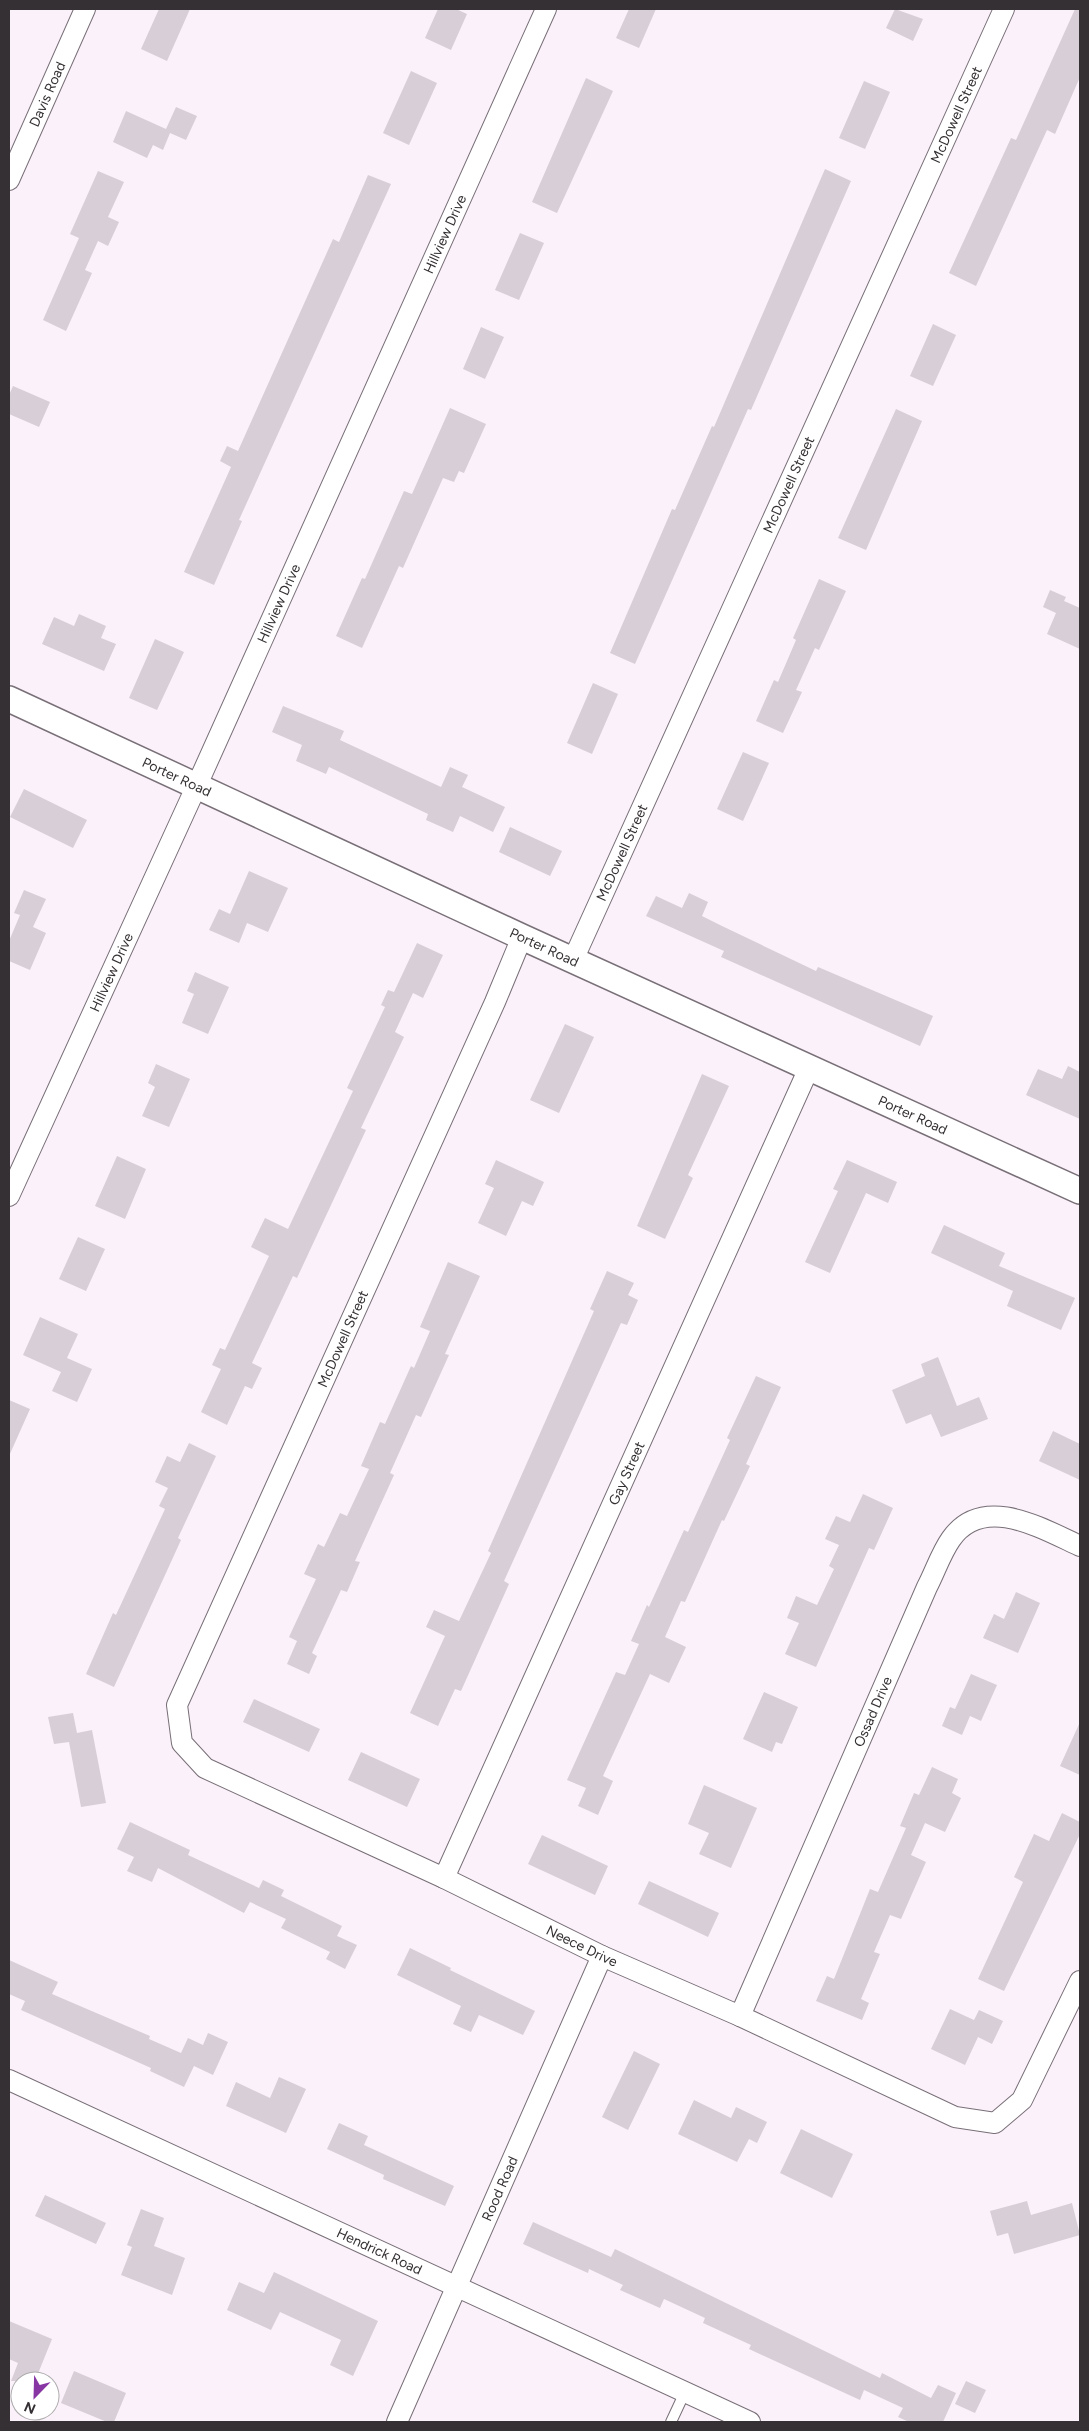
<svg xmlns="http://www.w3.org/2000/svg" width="1089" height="2431" font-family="Figtree,sans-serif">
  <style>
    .building { fill: #d8ced7 }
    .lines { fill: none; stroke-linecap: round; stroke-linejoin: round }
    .service-casing { stroke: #786f77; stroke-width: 12 }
    .minor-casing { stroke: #786f77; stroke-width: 22 }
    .tertiary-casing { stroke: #786f77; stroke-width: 28 }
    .service { stroke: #fff; stroke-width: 10 }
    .minor { stroke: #fff; stroke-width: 20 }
    .tertiary { stroke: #fff; stroke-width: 25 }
    .labels { text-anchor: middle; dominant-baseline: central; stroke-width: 5; stroke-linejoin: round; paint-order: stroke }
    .street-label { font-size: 14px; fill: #343033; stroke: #fff }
  </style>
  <rect width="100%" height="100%" fill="#fbf1fa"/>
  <path class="building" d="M159,9h31l-23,52 -26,-12z
    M438,9h18l11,5 -16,36 -26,-12z
    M629,9h27l-17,39 -23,-10z
    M895,9l28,10 -10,22 -27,-13z
    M1075,9h5v68l-25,57 -8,-4 -71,156 -27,-13 62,-135 5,2z
    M411,71l26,12 -28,62 -26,-12z
    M586,78l27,13 -56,122 -25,-11z
    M864,81l26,11 -25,57 -26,-11z
    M176,107l21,9 -11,24 -16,-7 -7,17 -10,-5 -6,13 -34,-16 13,-31 40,18z
    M825,169l26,12 -100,229 -3,-1 -113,255 -25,-11 62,-144 3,1 37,-84 2,1z
    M98,171l26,11 -16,35 11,5 -11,24 -10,-5 -13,29 7,3 -26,58 -23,-11 36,-82 -9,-4z
    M368,175l23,9 -152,336 3,1 -28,64 -30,-13 47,-105 -11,-6 7,-15 11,5 95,-212 6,3z
    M520,233l24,10 -25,57 -24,-10z
    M933,324l23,11 -23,51 -23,-10z
    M481,327l23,10 -19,42 -22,-10z
    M13,386l37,16 -11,25 -30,-13v-19z
    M450,408l36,16 -22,49 -5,-2 -5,11 -11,-4 -40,90 -4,-2 -37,82 -26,-12 26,-58 3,1 39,-88 8,3z
    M896,409l26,12 -56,129 -28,-12z
    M819,579l27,12 -27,59 -4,-2 -19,42 6,2 -19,41 -27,-12 18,-41 4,2 18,-42 -3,-2z
    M1050,590l16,7 -2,4 16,7v41l-33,-15 9,-21 -13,-6z
    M79,614l27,12 -5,12 15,6 -12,27 -62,-27 12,-27 20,9z
    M155,639l29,13 -27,58 -28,-12z
    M593,683l25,11 -26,60 -25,-11z
    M283,706l61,25 -4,9 101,47 9,-20 18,8 -6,12 43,20 -12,25 -33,-16 -7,16 -27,-12 2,-6 -99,-47 -3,7 -30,-13 6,-16 -30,-13z
    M743,752l26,11 -26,58 -26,-12z
    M24,789l63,31 -14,28 -63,-31z
    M510,827l52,24 -12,25 -51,-24z
    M249,871l39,17 -20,44 -21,-9 -8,20 -30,-13 10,-21 11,5z
    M24,890l22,9 -13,28 13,6 -16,37 -21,-9v-20l11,-26 -6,-2z
    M689,893l19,9 -6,14 20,10 94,45 2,-4 115,49 -13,30 -199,-89 3,-6 -78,-35 10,-20 26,12z
    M417,943l26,12 -20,43 -10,-5 -18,39 9,5 -43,91 5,2 -69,148 -4,-2 -41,87 10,5 -10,21 -7,-3 -18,39 -26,-13 20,-43 -9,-4 8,-17 5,2 44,-94 -18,-9 14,-29 23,11 65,-138 -6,-3 38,-81 -4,-2 7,-15 6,2z
    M195,972l34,15 -21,47 -26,-11 12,-29 -7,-3z
    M565,1024l29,13 -35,76 -29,-13z
    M156,1064l34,15 -21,48 -27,-11 13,-29 -7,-4z
    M1068,1066l12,6v47l-54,-24 12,-26 24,10z
    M702,1074l27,12 -41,89 5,3 -28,61 -28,-13z
    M117,1156l29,13 -21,50 -30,-13z
    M496,1160l48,22 -11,24 -11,-5 -16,35 -28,-13 16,-35 -9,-4z
    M847,1160l50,22 -9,21 -22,-10 -36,80 -25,-11 33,-71 -5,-2z
    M944,1225l61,28 -6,13 76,32 -14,32 -54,-24 6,-15 -82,-38z
    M78,1237l27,12 -19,42 -27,-12z
    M448,1262l32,14 -35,78 4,1 -28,62 -5,-2 -26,58 4,2 -39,86 5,1 -13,30 -6,-2 -29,63 5,3 -8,18 -22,-10 10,-23 -8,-4 27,-58 -12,-5 14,-30 6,3 16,-34 7,3 22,-47 -8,-3 19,-44 5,2 26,-58 3,2 16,-37 -10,-4z
    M607,1271l27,12 -6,12 10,5 -11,25 -6,-2 -117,258 5,3 -48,107 -6,-2 -17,37 -28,-13 35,-77 -19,-9 8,-17 25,11 32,-68 -3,-2 106,-240 -4,-2z
    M40,1317l38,17 -11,24 25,11 -15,33 -25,-11 9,-19 -38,-17z
    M938,1357l19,49 22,-9 9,22 -47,18 -10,-23 -25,10 -14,-34 33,-14 -4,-12z
    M756,1376l25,11 -35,77 4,2 -26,55 -2,-1 -37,82 -4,-1 -16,36 21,10 -17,36 -19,-9 -47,102 10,5 -15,34 -20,-9 8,-18 -19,-8 49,-108 9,3 14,-31 -8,-3 16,-36 2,2 35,-77 4,2 42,-92 -3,-2z
    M9,1400l21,9 -21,47z
    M1053,1431l27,13v36l-41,-19z
    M189,1443l27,13 -38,82 3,2 -67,147 -28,-13 27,-61 3,2 49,-106 -6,-3 9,-18 -13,-6 12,-26 13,6z
    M863,1494l30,14 -19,42 -5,-2 -53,119 -31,-13 14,-31 -12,-5 9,-22 21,9 17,-36 -5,-3 10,-21 -14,-6 11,-23 14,6z
    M1016,1592l24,11 -22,50 -35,-15 11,-24 10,5z
    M971,1674l26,11 -16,36 -11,-5 -8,19 -20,-9 8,-19 5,2z
    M764,1692l34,15 -16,37 -6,-2 -4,10 -29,-13z
    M254,1699l66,30 -11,23 -66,-30z
    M73,1713l4,20 15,-3 14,73 -25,4 -12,-65 -15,2 -6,-27z
    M1080,1722v53l-20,-9z
    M361,1752l59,27 -13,28 -59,-27z
    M932,1767l26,12 -6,14 9,5 -16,34 -20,-9 -14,32 15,7 -25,57 -11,-4 -16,37 6,2 -19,45 8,4 -7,17 -46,-19 11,-25 7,3 36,-90 8,3 28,-64 -6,-2 14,-33 5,2z
    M704,1785l53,23 -26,60 -32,-14 10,-21 -21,-9z
    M1062,1813l18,9v12l-76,157 -26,-12 45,-97 -9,-5 20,-43 15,7z
    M130,1822l60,28 -2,5 71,33 4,-8 21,10 -3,6 61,30 -5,10 20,9 -12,24 -19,-10 4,-7 -49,-24 5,-9 -36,-17 -6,11 -86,-45 -6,14 -25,-11 7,-14 -17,-8z
    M542,1835l66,31 -13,29 -67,-31z
    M649,1881l70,32 -11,24 -70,-33z
    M410,1948l41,20 -1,2 85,41 -12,24 -44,-20 -8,17 -18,-8 8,-18 -64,-31z
    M9,1960l49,22 -6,12 98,42 -1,3 32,14 7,-15 15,7 5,-12 20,9 -15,33 -19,-9 -10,21 -34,-16 1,-3 -130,-58 4,-9 -16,-7z
    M950,2009l24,11 5,-10 24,11 -11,23 -14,-7 -13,28 -34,-16z
    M634,2051l26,13 -32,66 -26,-13z
    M279,2077l27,12 -20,44 -60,-27 10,-24 34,16z
    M694,2100l37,18 5,-11 31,15 -10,21 -8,-4 -12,23 -59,-28z
    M339,2123l29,13 -4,9 90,41 -9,20 -62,-27 1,-4 -57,-26z
    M801,2129l52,25 -21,44 -52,-25z
    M45,2195l61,28 -10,21 -61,-28z
    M1027,2201l4,14 41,-12 8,32 -66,19 -6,-21 -11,3 -7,-25z
    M141,2209l23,9 -10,28 31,12 -13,37 -51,-20 11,-28 -5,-2z
    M533,2222l78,35 4,-8 265,129 2,-5 49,25 7,-13 18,8 -13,29h-34l-11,-5 5,-9 -39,-18 -4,10 -111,-51 2,-4 -48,-22 2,-5 -41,-19 -4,9 -40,-18 3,-5 -34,-16 -1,4 -65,-29z
    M274,2272l104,49 -25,55 -23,-11 11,-25 -61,-28 -9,18 -44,-20 12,-28 25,11z
    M9,2321l43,18 -17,42h-24l7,-18 -9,-4z
    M74,2371l52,22 -12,29h-7l-46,-19z
    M966,2381l20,9 -11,23 -20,-9z"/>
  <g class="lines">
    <defs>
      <path id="service" d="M671,2422l14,-30"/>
      <g id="minor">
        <path id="s1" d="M9,180l76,-171"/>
        <path id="s2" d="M522,937l-27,65 -318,703 5,38 23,25 239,110 158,78 138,60 215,101 40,6 27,-23 58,-119"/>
        <path id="s3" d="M573,960l431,-951"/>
        <path id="s4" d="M9,1196l188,-411 349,-776"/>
        <path id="s5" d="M444,1878l365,-810"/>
        <path id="s6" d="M740,2016l187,-429c8,-15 14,-34 24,-48 32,-46 92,-10 129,7"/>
        <path id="s7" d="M9,2080l741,342"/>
        <path id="s8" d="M397,2422l205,-466"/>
      </g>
      <g id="tertiary">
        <path id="s9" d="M9,699l513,238 558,254"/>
      </g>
    </defs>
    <use href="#service" class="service-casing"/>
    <use href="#minor" class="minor-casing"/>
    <use href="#tertiary" class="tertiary-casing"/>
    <use href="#service" class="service"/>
    <use href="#minor" class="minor"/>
    <use href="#tertiary" class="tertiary"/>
  </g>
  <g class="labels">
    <g class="street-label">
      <text stroke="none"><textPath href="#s1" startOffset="94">Davis Road</textPath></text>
      <text stroke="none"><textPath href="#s3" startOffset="928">McDowell Street</textPath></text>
      <text stroke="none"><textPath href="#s4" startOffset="1056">Hillview Drive</textPath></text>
      <text stroke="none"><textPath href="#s3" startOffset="522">McDowell Street</textPath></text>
      <text stroke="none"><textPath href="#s4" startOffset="651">Hillview Drive</textPath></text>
      <text stroke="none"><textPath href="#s9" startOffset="185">Porter Road</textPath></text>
      <text stroke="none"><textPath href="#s3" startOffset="118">McDowell Street</textPath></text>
      <text stroke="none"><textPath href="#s9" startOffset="590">Porter Road</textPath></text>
      <text stroke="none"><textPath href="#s4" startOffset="246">Hillview Drive</textPath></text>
      <text stroke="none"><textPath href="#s9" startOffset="995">Porter Road</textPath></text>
      <text transform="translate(343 1339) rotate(-66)">McDowell Street</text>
      <text stroke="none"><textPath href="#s5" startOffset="444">Gay Street</textPath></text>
      <text stroke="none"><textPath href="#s6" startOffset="332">Ossad Drive</textPath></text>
      <text stroke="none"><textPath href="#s2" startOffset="1331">Neece Drive</textPath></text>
      <text stroke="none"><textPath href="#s8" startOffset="255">Rood Road</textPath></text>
      <text stroke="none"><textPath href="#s7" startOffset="408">Hendrick Road</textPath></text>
    </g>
  </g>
  <rect width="1089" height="2431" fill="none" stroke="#343033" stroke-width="20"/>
  <g transform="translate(35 2396) rotate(203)"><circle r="24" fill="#ffffff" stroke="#aeacad"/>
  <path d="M0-4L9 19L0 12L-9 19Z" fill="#8936a5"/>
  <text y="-8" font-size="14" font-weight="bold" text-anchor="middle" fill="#343033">N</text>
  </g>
</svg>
